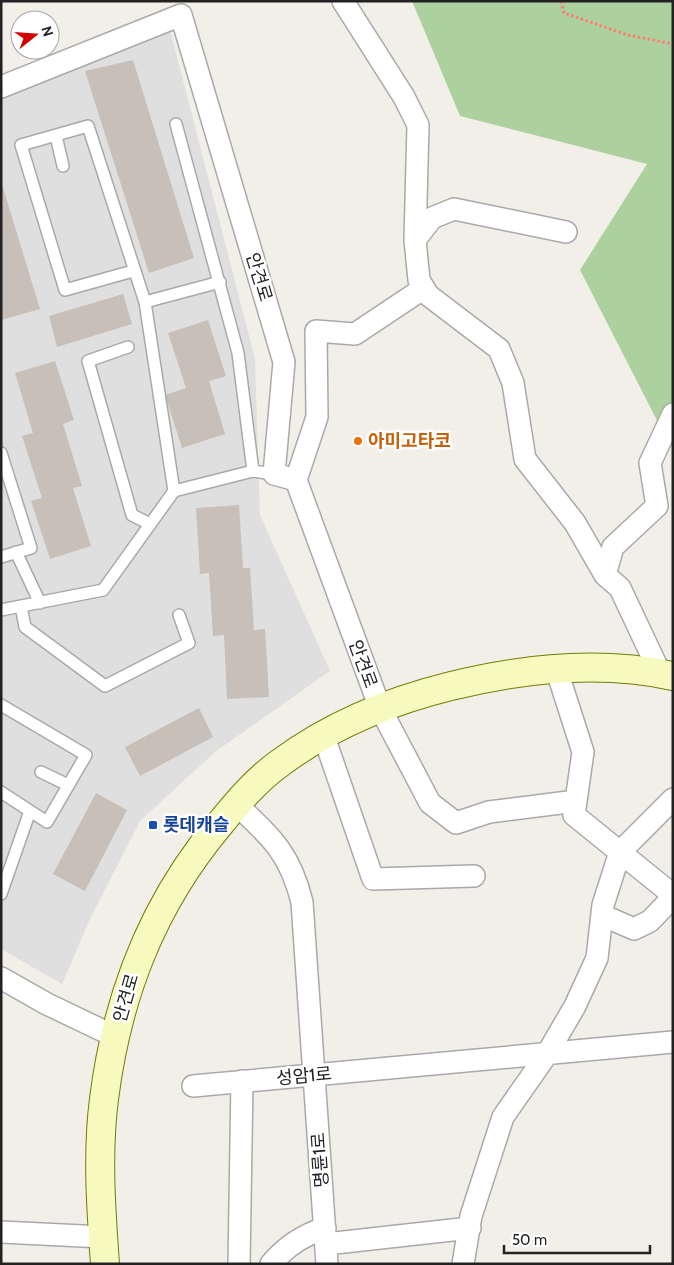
<svg xmlns="http://www.w3.org/2000/svg" width="674" height="1265" font-family="Cabin,'Noto Sans KR',sans-serif">
  <style>
    .residential { fill: #e0dfdf }
    .forest { fill: #add19e }
    .building { fill: #c7bfb8 }
    .lines { fill: none; stroke-linecap: round; stroke-linejoin: round }
    .lane-casing { stroke: #a9a9a9; stroke-width: 14 }
    .street-casing { stroke: #a9a9a9; stroke-width: 24 }
    .secondary-casing { stroke: #707d05; stroke-width: 30 }
    .path { stroke: #fa8072; stroke-width: 3; stroke-dasharray: 2.5 2.5; stroke-linecap: butt }
    .lane { stroke: #fff; stroke-width: 11 }
    .street { stroke: #fff; stroke-width: 21 }
    .secondary { stroke: #f7fabf; stroke-width: 28 }
    .food-dot { fill: #e8710a; stroke: #fff; stroke-width: 2 }
    .transit-dot { fill: #1a4fb4; stroke: #fff; stroke-width: 2 }
    .labels { text-anchor: middle; dominant-baseline: central; stroke-width: 5; stroke-linejoin: round; paint-order: stroke }
    .street-label { font-size: 18px; fill: #222; stroke: #fff }
    .food-label { font-size: 18px; font-weight: bold; fill: #c56008; stroke: #fff; text-anchor: start }
    .transit-label { font-size: 18px; font-weight: bold; fill: #164399; stroke: #fff; text-anchor: start }
  </style>
  <rect width="100%" height="100%" fill="#f2efe9"/>
  <path class="residential" d="M168,22l87,337 5,156 70,156 -115,81 -75,69 -49,96 -29,67 -61,-35v-855z"/>
  <path class="forest" d="M412,1h261v436l-6,3 -87,-170 67,-106 -187,-48z"/>
  <path class="building" d="M133,60l61,198 -45,15 -64,-202z
    M1,181l39,128 -39,11z
    M123,294l9,30 -75,23 -8,-31z
    M208,320l18,56 -17,5 16,53 -43,14 -17,-53 21,-7 -18,-55z
    M55,361l19,59 -11,4 19,62 -9,2 18,58 -41,13 -19,-58 11,-3 -20,-62 11,-3 -18,-60z
    M239,505l4,63h7l4,62 11,-1 4,68 -42,2 -3,-64 -11,1 -4,-63 -9,1 -4,-66z
    M199,708l14,29 -73,39 -15,-29z
    M96,793l31,17 -42,81 -32,-17z"/>
  <g class="lines">
    <defs>
      <path id="lane" d="M176,124l62,229 15,118
        M56,136l7,30
        M133,271l-68,19 -44,-145 67,-19 57,176 29,189
        M145,302l75,-20
        M128,347l-40,14 44,154 18,9
        M1,453l30,95 -30,9
        M16,552l24,51
        M21,606l4,21 80,59 84,-43 -10,-28
        M1,610l102,-20 71,-99 79,-20 21,3
        M1,705l85,50 -39,67 -46,-30
        M41,772l27,13
        M1,894l29,-83"/>
      <path id="street" d="M343,1l61,96 14,28 -3,115 4,40 9,15 71,54 14,34 12,76 50,64 30,52 15,13 40,85
        M1,87l180,-72 103,347 -10,112 22,6 84,228 50,95 26,20 33,-11 87,-11
        M415,240l17,-22 22,-9 112,23
        M296,480l21,-63 -1,-86 39,3 69,-46
        M605,575l8,-28 44,-41 -7,-43 23,-49
        M556,668l27,84 -9,63 99,80
        M323,734l50,145 101,-3
        M236,804c35,33 54,49 66,98l25,362
        M602,915l32,14 16,-8 23,-24
        M1,978l46,26 69,33
        M193,1086l480,-44
        M1,1232l102,5
        M326,1244l144,-16
        M239,1264l3,-183
        M271,1264c15,-18 32,-29 54,-36
        M463,1264l8,-48 32,-99 44,-63 28,-48 22,-48 6,-53 17,-53 53,-53"/>
      <path id="secondary" d="M105,1264c-4,-55 -8,-111 -1,-165 13,-103 48,-194 115,-274 18,-22 37,-45 61,-62 51,-38 110,-62 171,-77 73,-18 148,-26 222,-10"/>
    </defs>
    <use href="#lane" class="lane-casing"/>
    <use href="#street" class="street-casing"/>
    <use href="#secondary" class="secondary-casing"/>
    <path class="path" d="M561,1l3,12 64,22 45,9"/>
    <use href="#lane" class="lane"/>
    <use href="#street" class="street"/>
    <use href="#secondary" class="secondary"/>
  </g>
  <circle class="food-dot" cx="358" cy="441" r="5"/>
  <rect class="transit-dot" x="148" y="820" width="10" height="10" rx="2.5"/>
  <g class="labels">
    <g class="street-label">
      <text transform="translate(259 277) rotate(73)">안견로</text>
      <text transform="translate(363 664) rotate(70)">안견로</text>
      <text transform="translate(126 998) rotate(-74)">안견로</text>
      <text transform="translate(304 1076) rotate(-5)">성암1로</text>
      <text transform="translate(320 1160) rotate(-94)">명륜1로</text>
    </g>
    <g class="food-label">
      <text x="368" y="441">아미고타코</text>
    </g>
    <g class="transit-label">
      <text x="163" y="825">롯데캐슬</text>
    </g>
  </g>
  <rect width="674" height="1265" fill="none" stroke="#222222" stroke-width="5"/>
  <g transform="translate(35 35) rotate(73)"><circle r="24" fill="#ffffff" stroke="#a7a7a7"/>
  <path d="M0-4L9 19L0 12L-9 19Z" fill="#d40000"/>
  <text y="-8" font-size="14" font-weight="bold" text-anchor="middle" fill="#222222">N</text>
  </g>
  <path d="M504 1245v8h146v-8" fill="none" stroke="#222222" stroke-width="2.5"/>
  <text x="512" y="1245" font-size="15" fill="#222222" stroke="#ffffff" stroke-width="4" paint-order="stroke">50 m</text>
</svg>
